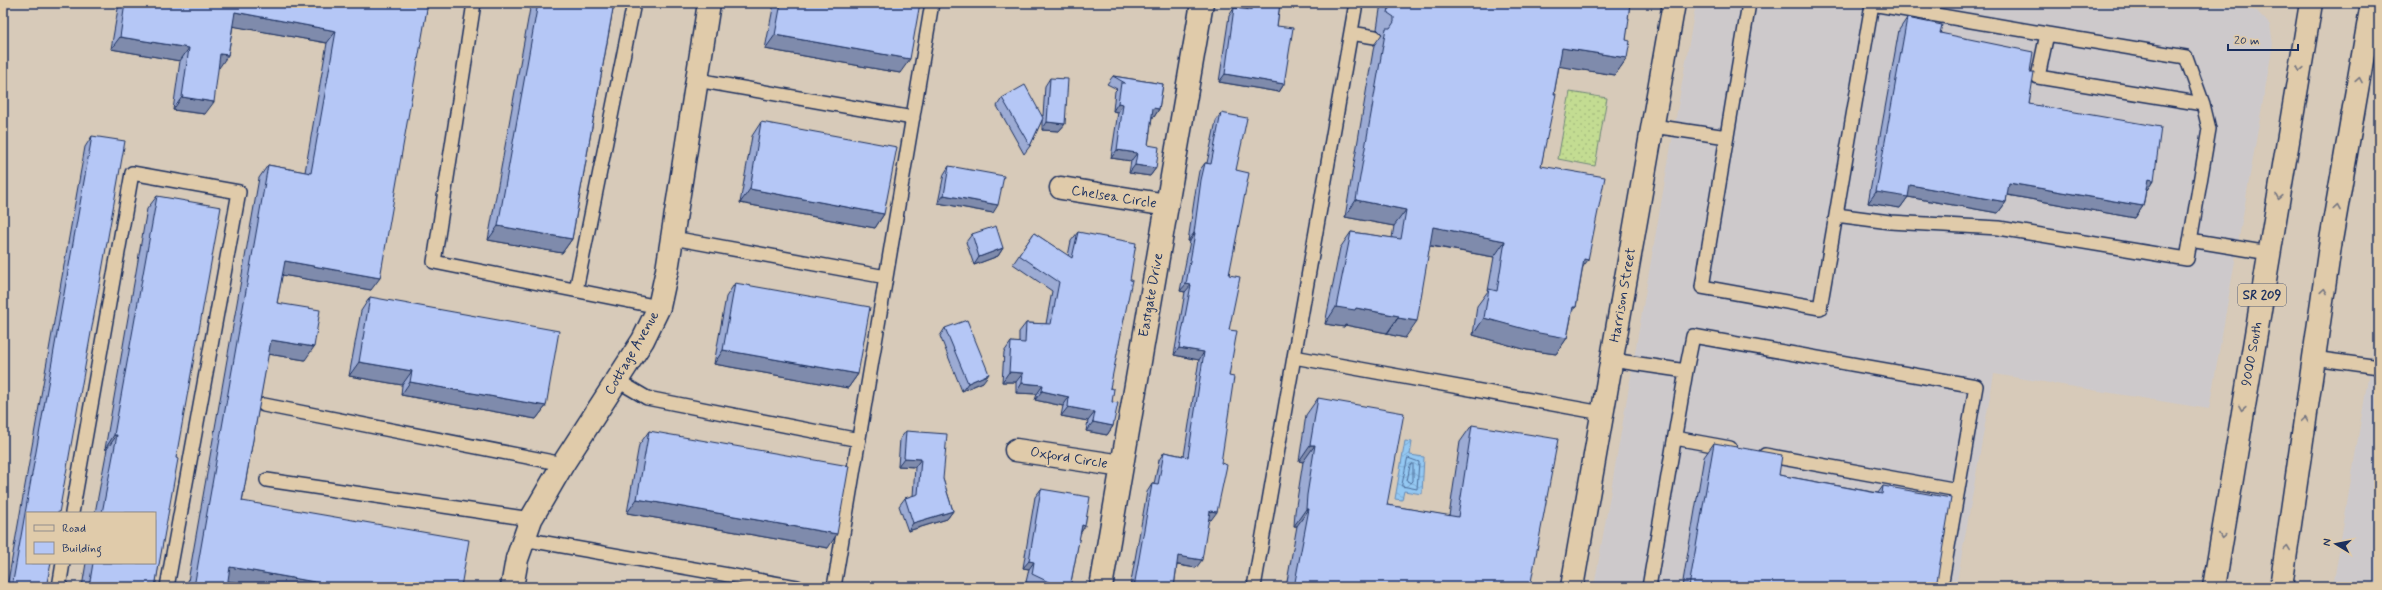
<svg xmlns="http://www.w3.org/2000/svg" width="2382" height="590" font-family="Mynerve,sans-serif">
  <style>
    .built { fill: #cdc9cb }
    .grass { fill: url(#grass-dots); stroke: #6f8678 }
    .water { fill: url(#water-waves); stroke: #648bb7 }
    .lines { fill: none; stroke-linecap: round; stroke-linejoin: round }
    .shore { stroke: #4b6c99; stroke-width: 1 }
    .lane-casing { stroke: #1b2f5e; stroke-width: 16 }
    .street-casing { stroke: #1b2f5e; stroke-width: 25 }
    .secondary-casing { stroke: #1b2f5e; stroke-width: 25 }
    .primary-casing { stroke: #1b2f5e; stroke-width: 25 }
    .lane { stroke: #e0cbaa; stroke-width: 13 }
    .street { stroke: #e0cbaa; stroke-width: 22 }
    .secondary { stroke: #e0cbaa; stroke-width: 22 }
    .primary { stroke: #e0cbaa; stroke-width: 22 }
    .wall { fill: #9cabd4; stroke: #1b2f5e }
    .shaded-wall { fill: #7f8bac; stroke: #1b2f5e }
    .building { fill: #b5c7f6; stroke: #1b2f5e }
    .oneway { stroke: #747580 }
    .labels { text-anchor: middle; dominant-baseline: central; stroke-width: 4; stroke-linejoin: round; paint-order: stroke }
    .shield { fill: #e0cbaa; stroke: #565e75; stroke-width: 1 }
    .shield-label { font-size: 13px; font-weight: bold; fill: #1b2f5e }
    .street-label { font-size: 14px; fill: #1b2f5e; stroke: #e0cbaa }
  </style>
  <defs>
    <pattern id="grass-dots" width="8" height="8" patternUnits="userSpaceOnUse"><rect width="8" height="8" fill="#c3dc92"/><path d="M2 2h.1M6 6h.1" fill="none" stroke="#a7bd80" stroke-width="1.8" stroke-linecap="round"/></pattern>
    <pattern id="water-waves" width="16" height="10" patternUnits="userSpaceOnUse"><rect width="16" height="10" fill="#94c8f2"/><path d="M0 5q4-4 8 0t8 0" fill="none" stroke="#7facd2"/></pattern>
  </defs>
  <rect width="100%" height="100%" fill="#d7cab9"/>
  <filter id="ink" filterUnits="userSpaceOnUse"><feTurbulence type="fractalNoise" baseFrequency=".025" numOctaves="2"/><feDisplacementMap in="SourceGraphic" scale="8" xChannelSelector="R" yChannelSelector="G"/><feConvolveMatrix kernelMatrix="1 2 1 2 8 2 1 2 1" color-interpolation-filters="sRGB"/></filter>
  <g filter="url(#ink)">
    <path class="built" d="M1696,3h526l35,8 13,14 3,19 -64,365 -215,-35 -38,213h-362z
      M2379,313v274h-46z"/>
    <path class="grass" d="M1570,92l37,6 -12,68 -37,-7z"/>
    <path class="water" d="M1405,441l7,1 -2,13 14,2 -2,37 -18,-3 -2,9 -7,-1z"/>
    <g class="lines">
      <path class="shore" d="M1408,458l11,4 -2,27 -15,-3z
        M1413,464v17l-2,2 -4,-2 3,-15z"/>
      <defs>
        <path id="lane" d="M474,3l-40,259 225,45
          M1749,3l-47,284 118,21 16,-93
          M1872,4l175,30 -9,43 165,27 6,25 -22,130 -188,-31 -109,-6 -54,-7z
          M1351,33l24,4
          M2047,34l139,23 17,47
          M697,80l216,38
          M1653,126l74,11
          M673,238l213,39
          M2190,240l79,13
          M576,290l58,-287
          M1294,357l62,-354
          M2313,358l66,9
          M1612,360l74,11 -37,216
          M1686,371l7,-35 283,50 -35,201
          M618,381l29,17 212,42
          M264,405l299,59
          M1675,438l55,10
          M1765,455l193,35
          M267,480l264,39
          M72,513l60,-340 107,19 -72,395
          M523,539l274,48
          M59,587l4,-24
          M834,587l98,-584
          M1254,587l40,-230 308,56"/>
        <path id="street" d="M1061,188l106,17
          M1016,450l106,16
          M512,587l5,-28 14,-40 32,-55 80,-124 16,-33 8,-37 42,-267
          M1101,587l101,-584"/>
        <path id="secondary" d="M1572,587l102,-584"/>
        <path id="primary" d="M2214,587l97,-584
          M2281,587l49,-341 42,-243"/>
      </defs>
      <use href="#lane" class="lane-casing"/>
      <use href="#street" class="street-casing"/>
      <use href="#secondary" class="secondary-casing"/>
      <use href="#primary" class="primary-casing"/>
      <use href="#lane" class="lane"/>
      <use href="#street" class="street"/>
      <use href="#secondary" class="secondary"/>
      <use href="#primary" class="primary"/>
    </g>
    <path class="wall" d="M119,3h309l-57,287 -89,-15 -5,28 28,57 -37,-6 -41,233h-40l72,-409 9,-13 37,7 22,-129 -94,-17 -5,29 -10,12 -13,47 -32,-4 7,-49 -69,-12z
      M531,3h83l-42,236 -10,14 -74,-13z
      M774,3h146l-20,70 -135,-24z
      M1248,3h32l-3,23 7,58 -5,8 -60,-10 10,-66 5,-8 13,2z
      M1381,3h249l-2,16 -2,21 1,18 -12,17 -56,-9 -18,100 42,100 -7,41 -4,6 -5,25 -11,16 -29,-4 -54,-15 4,-29 11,-15 6,-34 -64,-11 -25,92 -18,-4v-1l-42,-8 -1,2 -19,-3 15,-76 11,-16 41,6 2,-12 -49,-9 29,-172 8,-11 -5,-5z
      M1907,18l123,54 -1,32 125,76 -8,11 -3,15 -8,12 -128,-23 -1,7 -8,11 -90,-16 -8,11 -32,-5 31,-173z
      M1113,76l50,8 -4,25 -5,8h-2l-4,28 8,23 -6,8 -21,-3 2,-12 -20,-3 7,-46 -5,-1 2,-20 2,-2 -10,-5z
      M1050,78l15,46 -6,7 -17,-1v-10l-12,26 -6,8 -27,-48 5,-8 41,18 2,-30z
      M1221,113l15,57 -7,105v101l-18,144 -2,-1 -13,49 -19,-3 -3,22h-44l17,-95 5,-8h2l5,-24 5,-8 20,4 15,-96 -25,-5 11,-63 -5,-1 10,-50h-2l8,-53 3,-17 6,-8h2l9,-42z
      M761,122l123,92 -9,14 -135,-25 12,-67z
      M92,136l-46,451h-39l78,-440z
      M949,166l44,47 -55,-10 6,-29z
      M157,196l19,262 -21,129h-73l4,-24h69v-50h-60l12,-64h-2l42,-240z
      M1078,232l32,156 2,14 1,24 -6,9 -21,-4 2,-10 -27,-5 2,-10 -28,-6 2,-6 -21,-1v-11h-14l2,-30 7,-10 8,1v-11l7,-9 20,1 6,-33 -39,-27 21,-31 34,23 3,-15z
      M972,234l31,14 -5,8 -24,9 -8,-23z
      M735,283l123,91 -10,14 -134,-24 12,-67z
      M370,297l176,109 -10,13 -135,-24 1,-10 -53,-9 12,-65z
      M945,328l38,54 -21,9 -22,-55z
      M1318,398l69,107 62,11 11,-74 12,-17 58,162h-244l11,-61h-3l1,-14 8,-50 -4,-1 7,-46z
      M649,431l179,117 -201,-35 12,-68z
      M906,431l37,48 10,32 -6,8 -39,12 -9,-25 6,-8 8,-2 2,-29 -17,-1 2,-27z
      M1714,443l65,32 99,18 5,-7 53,101h-254l22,-130z
      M1041,489l39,45 -10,53h-33l-11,-5 3,-13 -6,-1 12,-71z"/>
    <path class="shaded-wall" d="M235,12l101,19 -9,12 -101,-18z
      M775,35l135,24 -10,14 -135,-24z
      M120,37l69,11 -9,13 -69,-12z
      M1562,48l65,10 -12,17 -65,-10z
      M220,54l8,1 -9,13 -8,-2z
      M1225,74l59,10 -5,8 -60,-10z
      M182,97l32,5 -9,12 -32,-4z
      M1118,103l5,1 -5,8 -5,-1z
      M1153,108l6,1 -5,8 -7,-1z
      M1047,122l18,2 -6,7 -17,-1z
      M1117,150l20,3 -6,8 -20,-3z
      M1135,165l21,3 -6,8 -21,-3z
      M2148,179l6,1 -8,11 -6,-1z
      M2009,183l134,23 -8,12 -133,-24z
      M1910,185l96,17 -8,11 -90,-16 -8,11 -32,-5 8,-11z
      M750,189l134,25 -9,14 -135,-25z
      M944,195l54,10 -5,8 -55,-10z
      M1356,200l50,10 -12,16 -49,-9z
      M498,226l74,13 -10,14 -74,-13z
      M1433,227l72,14 -11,16 -73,-13z
      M1194,233h1l-5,8h-2z
      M1003,248l-5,8 -24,9 5,-8z
      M1584,259l4,1 -12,16z
      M285,261l95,17 -9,12 -95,-16z
      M1186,284l5,1 -6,7 -5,-1z
      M1336,307l20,1 43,8 -12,17 -42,-8 -1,2 -19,-3z
      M1573,307h3l-12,17z
      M1398,318l19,3 -12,17 -18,-4z
      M1484,318l83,20 -11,16 -29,-4 -54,-15z
      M271,340l43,7 -9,13 -43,-7z
      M1179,348l25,4 -5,8 -25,-5z
      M723,350l135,24 -10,14 -134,-24z
      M359,362l53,9 -10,14 -53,-9z
      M1009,372l14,1 -7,9h-14z
      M989,374l-6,8 -21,9 6,-8z
      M410,382l136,24 -10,13 -135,-24z
      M1022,383l21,2 -6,9 -21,-1z
      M1042,391l27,6 -6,9 -28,-6z
      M1068,407l27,5 -7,9 -27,-5z
      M1093,422l20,4 -6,9 -21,-4z
      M114,435h3l-10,14h-2z
      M1310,445h5l-12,17 -4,-1z
      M904,458l17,1 -6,8 -17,-1z
      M637,499l200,35 -9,14 -201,-35z
      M1306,509h3l-12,17h-3z
      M953,511l-6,8 -39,12 5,-8z
      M1210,511l7,1 -6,8 -6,-2z
      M1082,525l3,1 -5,8z
      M1178,556l24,4 -6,8 -23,-4z
      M1029,561l5,1 -5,7 -6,-1z
      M230,567l113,20h-80l-42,-7z
      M1746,584l19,3h-21z"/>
    <path class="building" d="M125,3h303l-48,275 -95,-17 -8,42 43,7 -6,37 -43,-7 -29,161 227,39 -8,47h-118l-113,-20 -3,20h-33l74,-422 43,8 25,-142 -101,-19 -7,43 -8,-1 -6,48 -32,-5 7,-49 -69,-11z
      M538,3h76l-42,236 -74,-13z
      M781,3h139l-10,56 -135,-24z
      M1252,3h28l-3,23 16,2 -9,56 -59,-10 9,-66 17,2z
      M1390,3h240l-2,16h1l-3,21 4,1 -3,17 -65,-10 -8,46h2l-15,72 64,11 -17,83 -4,-1 -8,48h-3l-6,31 -28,-5 -55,-15 5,-29 8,2 8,-50 -72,-14 -16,94 -19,-3 1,-2 -43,-8 -1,2 -19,-3 15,-75 50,7 5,-29 -50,-10 30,-172h4l4,-6v-5l-6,-4z
      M1907,18l35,7 -2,8 93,19 -3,20h4l-5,32 132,23 -7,53 -6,-1 -5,27 -134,-23 -3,19 -96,-17 -2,12 -32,-5z
      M1113,76l50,8 -4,25 -6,-1 -5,37 11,2 -3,21 -21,-3 2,-12 -20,-3 6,-46 -5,-1 3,-20h4z
      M1050,78l18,1 -3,45 -18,-2z
      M1025,85l18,33 -13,28 -28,-48z
      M1221,113l26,5 -11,52 13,3 -20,102 11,2 -11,53 8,1 -8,45 5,1 -13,86 6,2 -10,47 -7,-1 -8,49 -24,-4 -4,31h-40l18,-103 6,1 6,-33 24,5 16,-105 -25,-4 12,-63 -5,-1 9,-51h-1l7,-53 4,-17 6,1z
      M761,122l136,25 -13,67 -134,-25z
      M92,136l33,5 -66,372h-32v50h24l-5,24h-34z
      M949,166l55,10 -6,29 -54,-10z
      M157,196l64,11 -45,251 2,1 -23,128h-66l4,-24h62v-50h-53l15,-78h-3z
      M996,226l7,22 -24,9 -7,-23z
      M1078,232l58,11 -6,37h2l-22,108 4,1 -2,13 6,1 -5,23 -20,-4 2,-10 -27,-5 1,-10 -27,-6 1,-6 -21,-2 1,-10 -14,-1 2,-30 14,1 1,-20 25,1 8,-42 -40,-27 15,-22 38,25z
      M735,283l135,24 -12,67 -135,-24z
      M370,297l189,34 -13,75 -136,-24 2,-11 -53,-9z
      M967,320l22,54 -21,9 -23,-55z
      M1318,398l86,15 -17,92 71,12 14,-92 86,14 -28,148h-236l15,-78h-3l1,-14 8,-50h-5z
      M649,431l200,35 -12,68 -200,-35z
      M906,431l41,3 -4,45 10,32 -40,12 -8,-25 13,-4 3,-35 -17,-1z
      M1714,443l68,12 -3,20 103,19 1,-8 68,12 -15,89h-171l-19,-3v3h-57z
      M1041,489l49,8 -5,29 -3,-1 -12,62 -13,-1 -25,-12 2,-12 -5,-1z
      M578,582l28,5h-29z"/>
    <defs><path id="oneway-chevron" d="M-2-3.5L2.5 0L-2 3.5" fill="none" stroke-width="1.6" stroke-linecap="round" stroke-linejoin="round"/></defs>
    <g class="oneway">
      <use href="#oneway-chevron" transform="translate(2300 69) rotate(100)"/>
      <use href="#oneway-chevron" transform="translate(2359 80) rotate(-80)"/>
      <use href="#oneway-chevron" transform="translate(2279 197) rotate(100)"/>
      <use href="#oneway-chevron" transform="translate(2337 208) rotate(-80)"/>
      <use href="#oneway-chevron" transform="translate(2324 291) rotate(-81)"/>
      <use href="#oneway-chevron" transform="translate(2242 408) rotate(100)"/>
      <use href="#oneway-chevron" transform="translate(2305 420) rotate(-82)"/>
      <use href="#oneway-chevron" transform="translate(2222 536) rotate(99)"/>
      <use href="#oneway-chevron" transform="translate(2287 548) rotate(-82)"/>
    </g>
  </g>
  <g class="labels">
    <rect class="shield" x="2238" y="284" width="48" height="22" rx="3"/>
    <g class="shield-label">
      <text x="2262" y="295">SR 209</text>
    </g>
    <g class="street-label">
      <text transform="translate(1114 197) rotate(9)">Chelsea Circle</text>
      <text transform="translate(1151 295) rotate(-80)">Eastgate Drive</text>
      <text transform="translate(1623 295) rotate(-80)">Harrison Street</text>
      <text transform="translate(632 353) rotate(-60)">Cottage Avenue</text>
      <text transform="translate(2252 354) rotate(-80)">9000 South</text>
      <text transform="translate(1069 458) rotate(9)">Oxford Circle</text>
    </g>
  </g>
  <rect width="2382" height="590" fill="none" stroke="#e0cbaa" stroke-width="16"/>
  <rect x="8" y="8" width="2366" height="574" fill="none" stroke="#1b2f5e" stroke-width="1.5" filter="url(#ink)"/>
  <rect x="26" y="512" width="130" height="52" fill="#e0cbaa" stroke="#918d8c"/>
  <rect x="34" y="525" width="20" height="6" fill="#e0cbaa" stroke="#918d8c"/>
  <text x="62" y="532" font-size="12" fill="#1b2f5e">Road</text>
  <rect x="34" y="542" width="20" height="12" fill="#b5c7f6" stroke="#918d8c"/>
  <text x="62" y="552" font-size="12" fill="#1b2f5e">Building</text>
  <g transform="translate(2336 544) rotate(280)" stroke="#e0cbaa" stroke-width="3" paint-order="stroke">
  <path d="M0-3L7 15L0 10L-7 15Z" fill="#1b2f5e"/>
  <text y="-6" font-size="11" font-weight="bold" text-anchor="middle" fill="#1b2f5e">N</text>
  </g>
  <path d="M2228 44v6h70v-6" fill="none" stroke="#1b2f5e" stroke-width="2"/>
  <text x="2234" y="44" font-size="12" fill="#1b2f5e" stroke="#e0cbaa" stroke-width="3" paint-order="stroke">20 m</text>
</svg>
